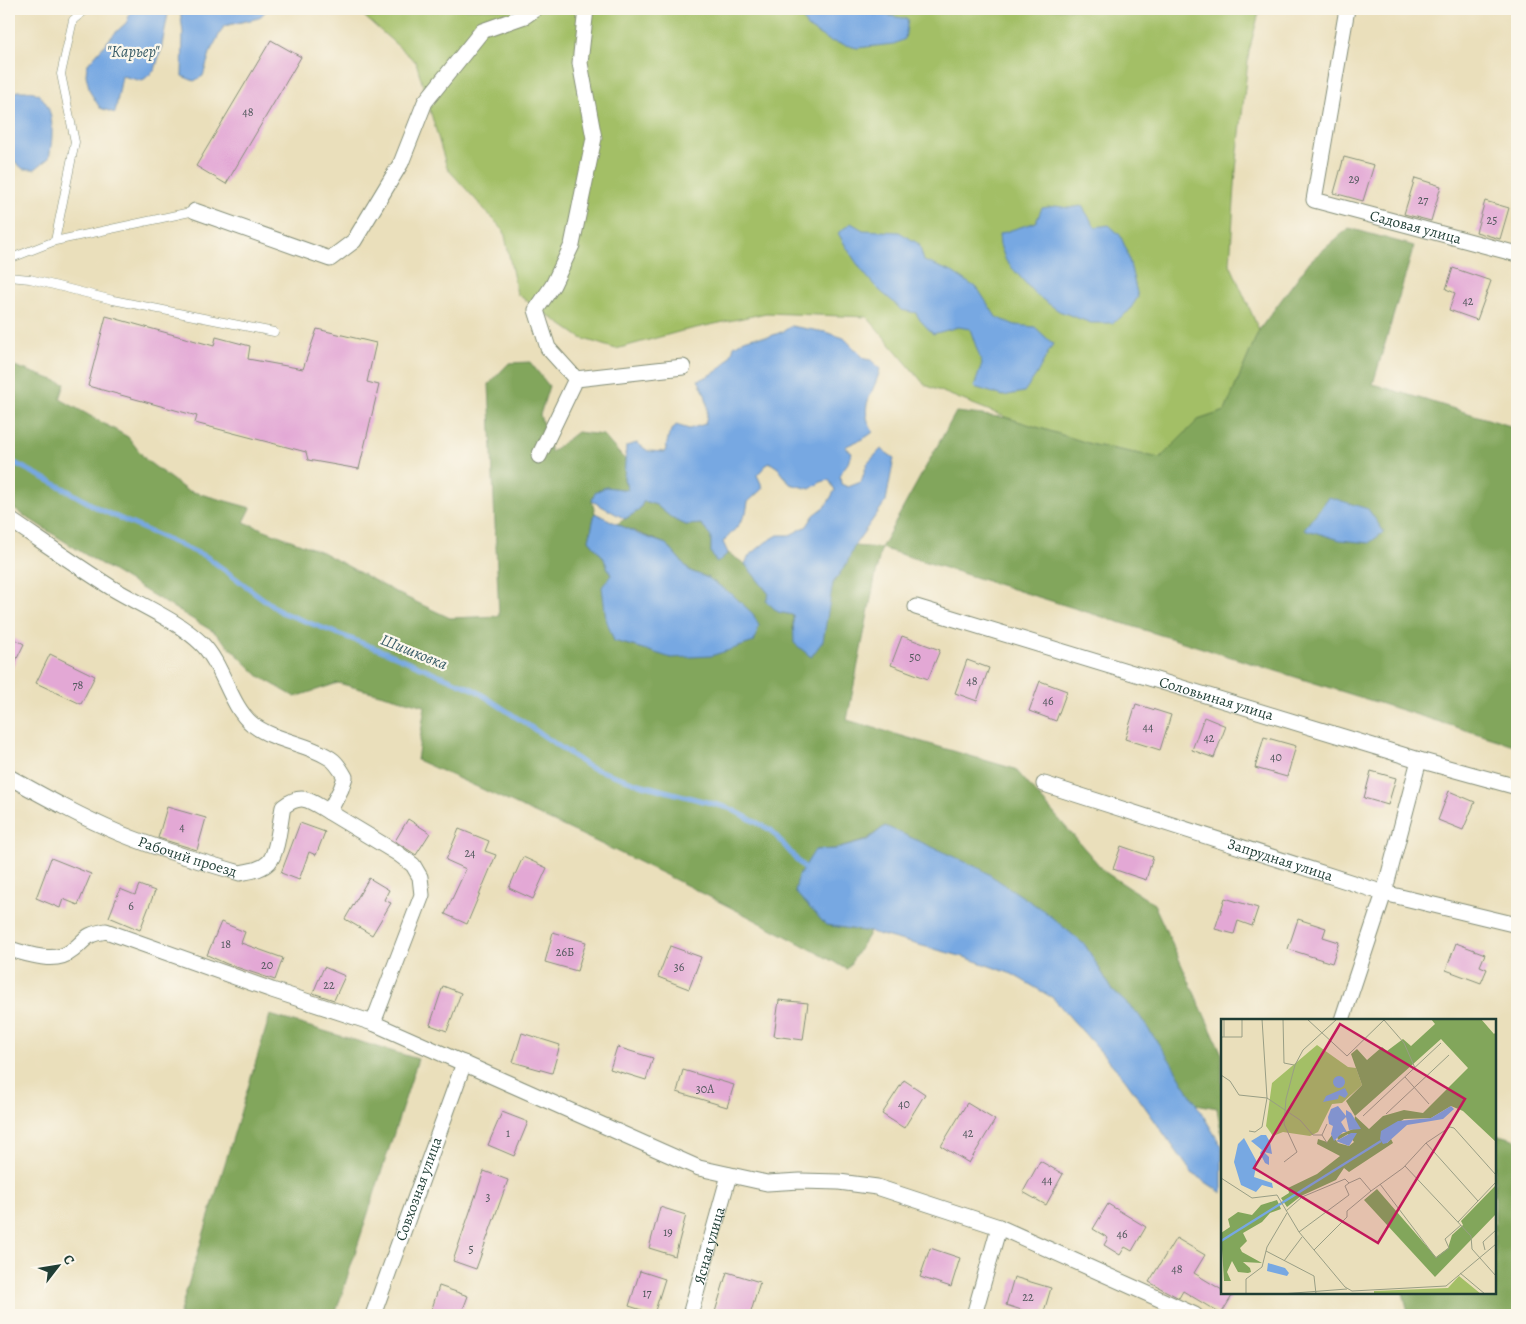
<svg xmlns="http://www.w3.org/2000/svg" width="1526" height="1324" font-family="Alegreya,serif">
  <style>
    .green { fill: #a3bf66; stroke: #617e4d }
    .forest { fill: #82a65b; stroke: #507248 }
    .water { fill: #77a8e2; stroke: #4b728b }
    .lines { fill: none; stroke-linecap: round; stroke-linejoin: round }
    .stream { stroke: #77a8e2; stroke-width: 5 }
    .building { fill: #e3a8d5 }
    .lane-casing { stroke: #848e78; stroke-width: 9 }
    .street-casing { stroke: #848e78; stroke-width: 17 }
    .lane { stroke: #fff; stroke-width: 8 }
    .street { stroke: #fff; stroke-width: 15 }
    .labels { text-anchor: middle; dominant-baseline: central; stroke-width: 4.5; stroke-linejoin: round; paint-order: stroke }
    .number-label { font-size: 12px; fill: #50585c }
    .street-label { font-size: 15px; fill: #1f3d34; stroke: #fbf7ec }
    .water-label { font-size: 16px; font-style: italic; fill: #395d68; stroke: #fbf7ec }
    .inset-river { fill: none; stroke: #77a8e2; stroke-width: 2.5 }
    .inset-road { fill: none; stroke: #999e85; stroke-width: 1 }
    .view { fill: #c2185b; fill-opacity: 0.15; stroke: #c2185b; stroke-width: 2.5 }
    .inset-edge { fill: none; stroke: #1f3d34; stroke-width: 2.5 }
  </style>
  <rect width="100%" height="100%" fill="#fbf7ec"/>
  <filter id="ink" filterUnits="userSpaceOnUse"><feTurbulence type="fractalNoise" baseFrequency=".02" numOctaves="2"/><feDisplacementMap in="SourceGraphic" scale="10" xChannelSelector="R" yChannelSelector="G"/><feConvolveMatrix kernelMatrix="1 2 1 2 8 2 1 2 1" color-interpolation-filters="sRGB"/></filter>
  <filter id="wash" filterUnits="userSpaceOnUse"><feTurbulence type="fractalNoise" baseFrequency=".0096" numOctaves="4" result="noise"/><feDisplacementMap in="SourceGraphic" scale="20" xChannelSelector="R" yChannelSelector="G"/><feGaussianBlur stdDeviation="1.12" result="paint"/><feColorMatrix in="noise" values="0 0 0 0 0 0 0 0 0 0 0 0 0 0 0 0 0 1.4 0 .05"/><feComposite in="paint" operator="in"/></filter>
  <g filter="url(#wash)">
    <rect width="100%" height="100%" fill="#eadfbb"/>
    <path class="green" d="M356,9h904l-11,42 -13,119 -6,94 29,66 -34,81 -27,9 -38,38 -66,-13 -86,-27 -83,-33 -58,-68 -101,-4 -84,18 -66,18 -35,-11 -64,-44 -13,-63 -57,-63 -31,-106z"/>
    <path class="forest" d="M1349,228l65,18 -41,138 144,44v318l-636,-198 -34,172 168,49 90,103 49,32 68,150v84l-5,-30 -21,-4 -58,-90 -25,-23 -28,-46 -200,-119 -19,14 -30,9 -21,1 11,75 44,7 -23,37c-139,-77 -284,-144 -430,-209l8,-54 -87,-23 -43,14 -36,-21 -45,-44 -128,-77 -77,-49v-142l56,20 -5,15 68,38 18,23 40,30 65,18 -7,14 78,30 77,42 51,24 49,-2 -10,-232 20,-21 21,-1 19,24 -9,29 11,37 26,-20 26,3 23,26 -2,18 4,11 -22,-3 -11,5 -3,9 3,12 -6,27 14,17 8,18 3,66 26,7 69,-70 -19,-7 -24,-27 -49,-20 21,-13 6,-10 12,4 17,14 13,6 15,-1 10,13v16l6,9 11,-9 17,11 24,30 9,18 15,3v15c23,-26 48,-51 61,-84l27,2 75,-136 52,6 86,27 66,13 38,-38 27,-9 34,-81 51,-69z
      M270,1015l148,44 -83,256h-156z
      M1495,1134l22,6v175h-108l-6,-22h92z"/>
    <path class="water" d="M131,9h38l-8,41 -6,20 -13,11 -20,-5 -7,37 -15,-5 -10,-16 -4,-17 1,-10 27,-31 13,-12z
      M180,9h88l-9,9 -35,8 -13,24 -8,26 -9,5 -12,-5 1,-43z
      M798,9h58l9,4 21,2 22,4 -3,20 -11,5 -37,4 -27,-7 -23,-14z
      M18,91c5,0 12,0 16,1 23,11 19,47 15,66l-14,11h-12l-14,-13v-61z
      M1056,206l13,2 13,-2 13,21 14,-2 11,10 7,16 11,46 -9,14 -16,12h-22l-32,-12 -23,-16 -30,-34 -6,-16 -1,-11 37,-12 6,-14z
      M851,223l12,7 36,2 20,12 5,17 28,11 26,17 18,28 19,8 20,2 18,17 -17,31 -12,17 -21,4 -29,-9 8,-23 -12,-35 -12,-2 -25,7 -13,-14 -4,-7 -15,-3c-7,-9 -16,-14 -24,-22 -16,-16 -28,-36 -39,-55z
      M791,326l34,6 19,6 21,21 6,1 9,9c-6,27 -23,35 -7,63 -9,8 -18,9 -28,15l7,5 -4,11 -8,11 1,10 7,3 13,-5 6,-18 14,-15 13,9 -8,43 -32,45 -7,17 -14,20 -10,58 -12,16 -17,-14 -1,-28 -15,-3 -12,-11 3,-7 -24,-30 4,-8 17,-14 12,-7h12l17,-9 7,-11 12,-9 9,-16 -6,-10 -8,2 -11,7 -20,-5 -12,-16 -9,-6 -12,13 6,13 -15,14 -2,11 -8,13 -15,16 5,11 -11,10 -6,-10v-16l-10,-13 -15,1 -13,-6 -17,-14 -12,-4 -6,10 -13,8 -33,-18 3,-9 11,-5 22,3 -4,-11 2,-33 11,-3 11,8 17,1 4,-18 7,-9 13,4 16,-5c5,-18 2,-28 -7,-44 17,-5 32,-16 36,-34l10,-6 10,-3h14l16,-6z
      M1329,497l39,12 16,23 -15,11 -29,-3 -36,-11z
      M595,513l43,21 28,10 24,27 18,7 25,17 20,19 6,12 -5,16 -43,14 -40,2 -31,-10 -26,-7 -8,-22 -4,-32 9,-12 -8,-18 -14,-17z
      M885,826l96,43 63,42 41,34 28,46 25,23 31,45 53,88v46l-30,-20 -67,-94 -72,-81 -41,-24 -48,-17 -94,-25 -44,-7 -31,-33 3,-15 17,-27 21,-1 30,-8z"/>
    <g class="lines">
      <path class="stream" d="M9,460l54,28 38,22 106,47 74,55 102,39 92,39 50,33 64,44 50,17 90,24 42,22 33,38"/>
    </g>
    <g id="blocks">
      <path class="building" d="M271,40l30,17 -75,127 -30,-18z
        M1344,157l30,8 -11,36 -29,-8z
        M1415,178l26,8 -10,35 -27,-7z
        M1485,201l24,7 -9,31 -24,-7z
        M1453,268l38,13 -14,39 -28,-10 6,-17 -9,-4z
        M106,316l108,30 2,-9 34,9 -2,13 55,10 14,-40 59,14 -9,39 12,3 -20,84 -51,-9 -2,-8 -111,-29 2,-7 -109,-30z
        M9,636l15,8 -15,31z
        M902,636l38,14 -12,29 -37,-14z
        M50,654l45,22 -14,28 -45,-21z
        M967,660l22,8 -12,33 -22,-8z
        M1040,681l27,10 -11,30 -27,-10z
        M1136,704l35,11 -11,35 -35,-11z
        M1204,717l22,9 -12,32 -22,-8z
        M1264,737l32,9 -9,31 -32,-9z
        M1371,771l25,7 -8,27 -24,-7z
        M1449,791l26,11 -12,28 -25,-10z
        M167,807l39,11 -9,32 -39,-12z
        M408,819l22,14 -14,22 -21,-14z
        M300,823l25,9 -9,23 -7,-3 -10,28 -18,-7z
        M459,829l30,12 -4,10 11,4 -29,69 -22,-10 21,-45 -20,-9z
        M1121,846l32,11 -7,23 -33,-11z
        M523,857l24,11 -14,31 -24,-11z
        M51,858l40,16 -13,31 -15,-6 -3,9 -24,-10z
        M369,878l20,12 -5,10 7,3 -19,32 -27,-16z
        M139,885l16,6 -15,39 -31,-13 11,-28 15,6z
        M1225,898l33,10 -6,18 -14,-5 -4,13 -19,-5z
        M1298,919l28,9 -3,9 16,5 -7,21 -44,-14z
        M221,922l24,10 -4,11 42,15 -8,22 -48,-16 -20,-9z
        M553,932l33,10 -9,29 -32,-9z
        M1456,943l29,11 -5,12 7,3 -6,14 -35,-13z
        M670,946l31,11 -12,32 -31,-12z
        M324,967l21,9 -11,24 -21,-7z
        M443,986l18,7 -14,38 -17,-6z
        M779,1000l29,3 -5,37 -29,-4z
        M522,1033l38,12 -8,28 -39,-11z
        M617,1047l36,11 -7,22 -36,-11z
        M683,1070l51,15 -7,22 -50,-15z
        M904,1080l21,14 -21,34 -22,-14z
        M967,1103l28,17 -26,43 -28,-17z
        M502,1112l26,10 -14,34 -26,-11z
        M1040,1161l23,13 -17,31 -23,-13z
        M484,1171l24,9 -32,89 -23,-8z
        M1108,1204l38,23 -14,24 -7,-4 -5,8 -16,-10 4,-7 -15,-9z
        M660,1207l26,8 -11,41 -26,-8z
        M1176,1238l29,17 -11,18 28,17v3h4l6,3 -11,18 -38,-23 -4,7 -30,-16z
        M930,1248l30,10 -9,29 -31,-10z
        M640,1271l25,8 -11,35 -25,-8z
        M727,1272l33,10 -10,33h-23l-12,-3z
        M1014,1277l37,11 -8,27h-6l-31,-10z
        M439,1286l29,10 -7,19h-31z"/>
    </g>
  </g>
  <g filter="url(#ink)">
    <use href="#blocks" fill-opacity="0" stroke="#848e78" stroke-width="1"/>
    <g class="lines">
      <defs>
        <path id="lane" d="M55,241l20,-99 -14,-68 12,-54 14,-11
          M9,259l46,-18 140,-30
          M9,277l21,2 83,21 161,32"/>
        <g id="street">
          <path id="s1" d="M1347,9l-33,191 203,54"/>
          <path d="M195,211l135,48 24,-18 47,-78 24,-61 57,-71 43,-15 10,-7"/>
          <path d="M576,379l-28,-31 -12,-38 17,-25 19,-40 22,-107 -14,-75 6,-54"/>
          <path d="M539,456l37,-77 107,-12"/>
          <path d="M9,519c34,23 68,47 103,69 30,18 65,32 90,56 21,21 28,62 50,80 22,17 53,19 76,33 8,4 13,13 17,20l-4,12 -12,23 68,41 16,12 7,12 2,18 -49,128 326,145 68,15 33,-2 39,1 38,5 122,40 196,88"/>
          <path id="s2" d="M916,607l503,153 98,27"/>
          <path id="s3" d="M9,777c36,20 72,40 110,56 39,16 80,28 121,40 10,-2 21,-3 29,-11 9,-10 11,-41 14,-55 20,-15 27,-6 46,5"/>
          <path id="s4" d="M1044,784l340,109 133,32"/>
          <path d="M9,949c20,5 46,16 64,1 15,-12 11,-15 33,-19l166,59 101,33"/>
          <path d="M1342,1020l42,-127 35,-133"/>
          <path id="s5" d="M373,1315l91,-252"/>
          <path id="s6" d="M690,1315l39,-140"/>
          <path d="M974,1315l25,-88"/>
        </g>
      </defs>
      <use href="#lane" class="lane-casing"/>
      <use href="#street" class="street-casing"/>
      <use href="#lane" class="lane"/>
      <use href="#street" class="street"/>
    </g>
  </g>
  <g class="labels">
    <g class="number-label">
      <text x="248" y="112">48</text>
      <text x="1354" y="179">29</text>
      <text x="1423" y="200">27</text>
      <text x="1492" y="220">25</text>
      <text x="1468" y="301">42</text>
      <text x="915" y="657">50</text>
      <text x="972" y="681">48</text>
      <text x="78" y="685">78</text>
      <text x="1048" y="701">46</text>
      <text x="1148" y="727">44</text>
      <text x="1209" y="738">42</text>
      <text x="1276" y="757">40</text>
      <text x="182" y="827">4</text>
      <text x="470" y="853">24</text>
      <text x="131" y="906">6</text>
      <text x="226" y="944">18</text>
      <text x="565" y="952">26Б</text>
      <text x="267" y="965">20</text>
      <text x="679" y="967">36</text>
      <text x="329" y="985">22</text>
      <text x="705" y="1089">30А</text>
      <text x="904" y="1104">40</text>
      <text x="508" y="1133">1</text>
      <text x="968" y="1133">42</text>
      <text x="1047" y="1180">44</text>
      <text x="488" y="1197">3</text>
      <text x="668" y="1232">19</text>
      <text x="1122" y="1234">46</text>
      <text x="471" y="1249">5</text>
      <text x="1177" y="1269">48</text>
      <text x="647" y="1293">17</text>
      <text x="1028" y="1297">22</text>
    </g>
    <g class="street-label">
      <text stroke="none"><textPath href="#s1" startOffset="299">Садовая улица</textPath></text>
      <text stroke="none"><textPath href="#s2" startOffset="314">Соловьиная улица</textPath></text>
      <text stroke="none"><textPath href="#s3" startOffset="196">Рабочий проезд</textPath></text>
      <text stroke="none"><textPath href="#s4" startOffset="248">Запрудная улица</textPath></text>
      <text stroke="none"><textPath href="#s5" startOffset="134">Совхозная улица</textPath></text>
      <text stroke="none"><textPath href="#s6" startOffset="72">Ясная улица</textPath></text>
    </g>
    <g class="water-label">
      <text x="133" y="52">"Карьер"</text>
      <text transform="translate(414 652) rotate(22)">Шишковка</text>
    </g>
  </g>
  <g transform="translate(1221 1019)">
    <rect width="275" height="275" fill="#eadfbb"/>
    <path d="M96,26l31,22 8,1 6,17 -20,18 -10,1 -14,28 -8,4 -27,-4 -10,4 -7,-10 6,-43zM238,257l22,18h-107v-3l74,-3z" fill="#a3bf66"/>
    <path d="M210,0h50l13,15 2,-2v110l-33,-31 -12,-5 -20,12 -27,1 -22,15 -1,3 6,6 4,-4 2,4 -44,29 -5,-4 -8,12 -35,16 -14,11 -6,-9 8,-5 -1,-5 29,-14 23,-18 -23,-12 1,-5 9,3 5,-7 6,8 11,3 5,-4 -6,-8 -10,6 -1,-4 16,-7 2,-13 -9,-15 16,-16 -11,-31 6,-5 10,11 15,-13 5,4 16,-12 8,7 24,-22zM220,20l27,29 -45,45 -19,-3 -21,6 -14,13 -14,-13zM275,166v29l-61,63 -71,-77 13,-11 59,68 12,-9 4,-13 11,-10 -2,-4zM56,181l4,9 -11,4 -8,9 -19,11 4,8 -7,7 2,4 20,11 -19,-1 7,6 1,4 -3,1 -10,-1 -6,-11 -5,11 4,9h-7l-3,-48 9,-6 -2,-8 10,-7 14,3 9,-10z" fill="#82a65b" fill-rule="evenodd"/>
    <path d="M112 63a6 6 0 1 1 12 0a6 6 0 1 1-12 0ZM124,69l3,6 -3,4 -6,-3 -1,4 -15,3 3,-6zM117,87l8,10v-6l5,3 10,16 -12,1 -3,-13 -5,5 6,10h-4l-9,9 -3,-7 2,-8 -4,-2 -1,-7 3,-8zM230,87l3,3 -11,10 -36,6 -20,18 -4,1 -3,-5 1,-8 17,-10 33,-3zM130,114h6l-8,13 -13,-5zM40,116h5l4,7 2,12 -8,-2 5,5v8l-4,-2 -5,-10 2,-3 -11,-9zM23,119l13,24 -3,15 18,6 1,5 -11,-3 -6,7 -15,-7 -7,-23 4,-18zM47,244l17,5 4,5 -2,3 -20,-5z" fill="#77a8e2"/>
    <path class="inset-river" d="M0,222l160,-100"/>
    <path class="inset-road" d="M3,0v18M62,0l1,44 10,2M86,0l40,37 38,-37M163,1l20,23 11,25M0,18h21v-18M0,56l9,6 9,14 28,3 33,22 13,15h9M184,58l24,27M165,95l63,-59M142,97l78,-73M106,105l-5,11 5,8M28,112l6,1 7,-5 5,-29 -5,-79M205,124l52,58M63,143l13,-10 -13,-28 2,-25 9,-34 8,-15 34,-31M184,147l66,70 1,13 24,27M0,159l31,20 25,-3 22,37 46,55 7,4 94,-5 50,-42M159,165l56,74 13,-10 -4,-9 16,-14M65,192l16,-14 43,-18 4,4 11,-5 11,13 32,-23 23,-25 24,-16 4,1 42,47M237,203l38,-40M78,213l50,-37 -4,-9 4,-3M93,231l33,-33v-6l24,-20M264,231l-2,-8 13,-12M45,232l48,25 2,18M63,242l18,-24M239,254l25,21M25,275v-15l16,-12 5,-20 20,-34M60,275l66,-5"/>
    <path class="view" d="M119,5l125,75 -87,144 -124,-75z"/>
    <rect width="275" height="275" class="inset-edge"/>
  </g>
  <rect width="1526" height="1324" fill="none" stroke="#fbf7ec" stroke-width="30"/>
  <g transform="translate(58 1266) rotate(59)" stroke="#fbf7ec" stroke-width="4" paint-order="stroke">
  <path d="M0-4L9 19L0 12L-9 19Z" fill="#1f3d34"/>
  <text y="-8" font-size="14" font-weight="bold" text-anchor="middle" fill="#1f3d34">С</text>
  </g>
</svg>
